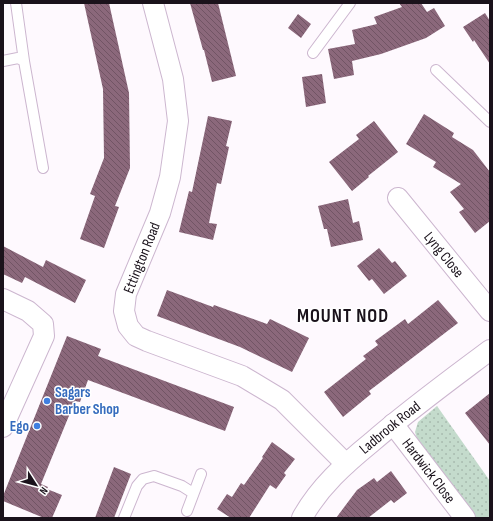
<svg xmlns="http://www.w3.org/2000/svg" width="493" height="521" font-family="'Sofia Sans Condensed',sans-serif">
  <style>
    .grass { fill: url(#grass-dots) }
    .building { fill: url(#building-back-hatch) }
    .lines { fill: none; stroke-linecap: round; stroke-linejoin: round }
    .lane-casing { stroke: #ccb6cf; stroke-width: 12 }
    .street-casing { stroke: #ccb6cf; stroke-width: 22 }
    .lane { stroke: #fff; stroke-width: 10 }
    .street { stroke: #fff; stroke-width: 20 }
    .shop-dot { fill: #3f7fe0; stroke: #fff; stroke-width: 1.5 }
    .labels { text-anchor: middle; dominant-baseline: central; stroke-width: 3; stroke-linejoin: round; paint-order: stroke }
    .street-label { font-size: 15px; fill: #1a121b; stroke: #fff }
    .shop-label { font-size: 15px; font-weight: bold; fill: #366cbe; stroke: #fff; text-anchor: start }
    .district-label { font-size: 19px; font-weight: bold; letter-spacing: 1px; fill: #1a121b; stroke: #fff }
  </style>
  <defs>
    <pattern id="grass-dots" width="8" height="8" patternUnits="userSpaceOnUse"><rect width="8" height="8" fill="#c4dbcc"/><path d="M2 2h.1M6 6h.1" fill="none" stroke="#a8bbaf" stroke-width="1.8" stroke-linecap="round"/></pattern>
    <pattern id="building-back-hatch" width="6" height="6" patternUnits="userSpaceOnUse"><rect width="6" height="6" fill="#8b687b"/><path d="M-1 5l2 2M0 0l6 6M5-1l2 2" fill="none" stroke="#715464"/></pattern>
  </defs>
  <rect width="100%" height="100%" fill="#fef9fe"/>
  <path class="grass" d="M437,406l53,75v37h-17l-55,-76 -3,-10 3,-10z"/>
  <path class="building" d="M84,3h25l20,90 1,75 -15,38 4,1 -15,41 -24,-9 15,-43 -5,-2 14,-36 -1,-69z
    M190,3h28l18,73 -24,6 -8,-32h-1z
    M399,3h22l6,9 7,-4 11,18 -19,12 -45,16 -29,7 2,14 -20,4 -6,-30 27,-5 -3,-14 25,-6 -3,-7 28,-10z
    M485,13l5,8v43l-16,-24 -1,2 -10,-15z
    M298,14l13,10 -10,14 -13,-10z
    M322,74l4,29 -20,4 -4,-30z
    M424,114l30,19 -2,4 21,13 17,22v49l-15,12 -16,-21 5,-3 -14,-17 11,-8 -28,-17 3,-5 -30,-18z
    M208,116l24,5 -6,25 3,1 -8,37 -4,-1 -8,40 8,1 -4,16 -34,-8 10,-41 3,1z
    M374,121l24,31 -30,24 1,1 -17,14 -23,-29 30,-23 -3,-4z
    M348,199l5,24 6,-2 4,19 -32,7 -4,-18h-3l-6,-23z
    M3,246l40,21 3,-7 40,20 -11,23 -50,-26 -3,6 -19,-9z
    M379,248l13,15 3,-2 12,15 -23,18 -12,-15 -3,2 -12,-15z
    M167,290l46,17 1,-2 53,19 3,-5 39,19 -17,34 -52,-25 -83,-31z
    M438,300l20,23 -89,68 2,3 -28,23 -19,-25 42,-33 -3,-3 15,-11 -3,-4 30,-22 3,5z
    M67,336l34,13 -3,7 136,51 -9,24 -137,-51 -8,22 -5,-1 -34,83 7,3 -1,2 15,6 -10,23h-8l-41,-17v-5z
    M490,393v52l-25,-32z
    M272,442l23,17 -11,14 2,2 -10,14 -6,-4 -21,33h-18l-14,-9 10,-15 5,3 9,-14 3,2 19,-27 -1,-1z
    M114,467l17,7 -17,44h-19z
    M391,471l16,22 -13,10 -3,-3 -23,18h-32l21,-28 17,-12 3,4z"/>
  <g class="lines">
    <defs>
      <path id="lane" d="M16,3l8,58
        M313,53l37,-50
        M3,61l15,-3 6,3 19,107
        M436,70l54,52
        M187,511l14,-37
        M124,518l13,-32 6,-7 11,-3 28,10 11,7"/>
      <g id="street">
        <path d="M153,3l20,76 5,42 -8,56 -10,36 -34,81 -2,17 4,15 8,10 11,5 95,35 40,24 64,64"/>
        <path id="s1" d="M398,198l92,113"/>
        <path d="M3,299l25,12 15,13 1,12 -41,91"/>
        <path id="s2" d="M393,424l72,94"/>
        <path id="s3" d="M302,518c17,-31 43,-54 70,-76 38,-33 78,-62 118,-92"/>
      </g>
    </defs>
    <use href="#lane" class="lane-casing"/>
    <use href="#street" class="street-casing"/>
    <use href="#lane" class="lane"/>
    <use href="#street" class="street"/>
  </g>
  <g class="shop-dot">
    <circle cx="47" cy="401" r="4"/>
    <circle cx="37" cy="426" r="4"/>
  </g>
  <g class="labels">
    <g class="street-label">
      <text stroke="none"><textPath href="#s1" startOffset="73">Lyng Close</textPath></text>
      <text transform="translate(142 258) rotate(-68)">Ettington Road</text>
      <text stroke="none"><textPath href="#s3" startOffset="127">Ladbrook Road</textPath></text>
      <text stroke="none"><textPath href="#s2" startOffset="59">Hardwick Close</textPath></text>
    </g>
    <g class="shop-label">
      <text x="55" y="392">Sagars<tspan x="55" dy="17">Barber Shop</tspan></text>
      <text x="29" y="426" text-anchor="end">Ego</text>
    </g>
    <g class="district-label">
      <text x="343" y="316">MOUNT NOD</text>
    </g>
  </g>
  <rect width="493" height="521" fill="none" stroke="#1a121b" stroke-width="8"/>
  <g transform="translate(36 485) rotate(126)" stroke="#ffffff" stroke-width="3" paint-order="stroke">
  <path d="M0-3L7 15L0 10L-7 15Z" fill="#1a121b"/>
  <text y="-6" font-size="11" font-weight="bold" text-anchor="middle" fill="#1a121b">N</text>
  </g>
</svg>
